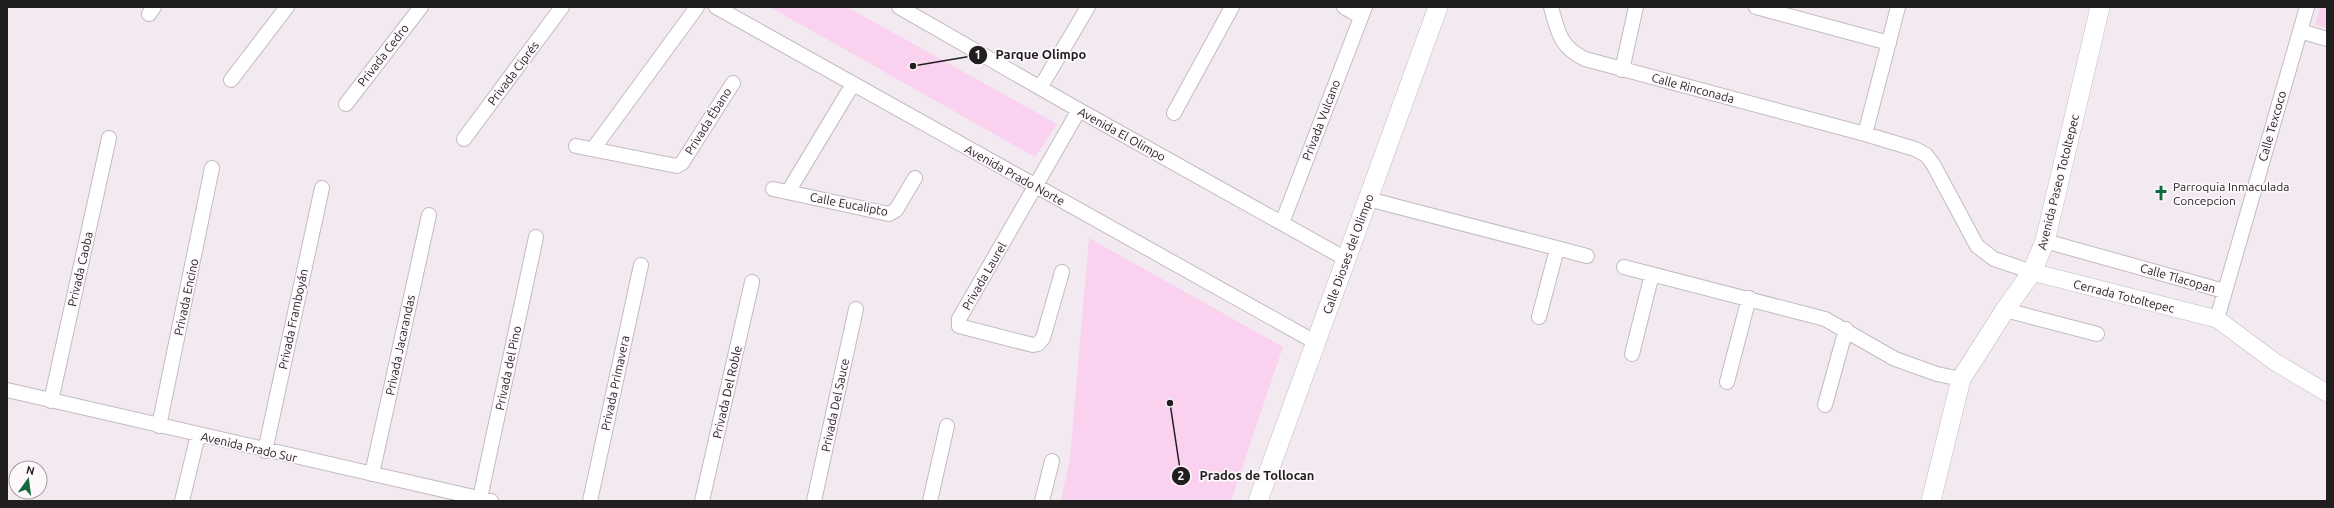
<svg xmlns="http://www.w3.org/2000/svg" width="2334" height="508" font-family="Ubuntu,sans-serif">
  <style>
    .green { fill: #fad1ef }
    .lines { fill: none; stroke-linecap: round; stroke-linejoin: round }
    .minor-casing { stroke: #c3bbc1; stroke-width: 16 }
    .tertiary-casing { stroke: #c3bbc1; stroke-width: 18 }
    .secondary-casing { stroke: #c3bbc1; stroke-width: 20 }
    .minor { stroke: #fff; stroke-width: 14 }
    .tertiary { stroke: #fff; stroke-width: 17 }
    .secondary { stroke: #fff; stroke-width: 19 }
    .labels { text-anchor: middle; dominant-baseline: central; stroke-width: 3.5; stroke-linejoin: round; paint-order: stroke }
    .street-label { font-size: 12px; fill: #211e20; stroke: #fef7fc }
    .poi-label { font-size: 12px; fill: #211e20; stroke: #fef7fc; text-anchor: start }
    .leader { fill: none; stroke: #211e20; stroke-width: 1.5 }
    .callout-dot { fill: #211e20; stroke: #fef7fc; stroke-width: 1.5 }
    .mark-label { font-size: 12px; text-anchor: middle; font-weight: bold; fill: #fff }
    .callout-label { font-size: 13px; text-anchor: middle; font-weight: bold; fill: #211e20; stroke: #fef7fc; stroke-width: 3.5; stroke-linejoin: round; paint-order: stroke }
  </style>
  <rect width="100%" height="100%" fill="#f2eaf0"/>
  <path class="green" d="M770,7h77l210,117 -22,33z
    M2320,7h7v21l-12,-3z
    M1089,238l194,109 -52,154h-170l9,-43z"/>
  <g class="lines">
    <defs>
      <path id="minor" d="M716,7l599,335
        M899,7l180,103 267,149
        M1344,7l17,10
        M1551,7c7,25 9,40 34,52l280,75 50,15 11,6 7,9 44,82 17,13 38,13
        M1756,7l133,36
        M149,14l5,-7
        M2300,31l27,8
        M1622,70l14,-63
        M231,80l56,-73
        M1040,88l48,-81
        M346,104l75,-97
        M1174,113l58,-106
        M1865,134l33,-127
        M464,139l98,-132
        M576,146l101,20 5,-3 51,-80
        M593,149l104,-142
        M773,189l116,25 7,-4 19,-32
        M788,192l65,-108
        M1368,199l219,57
        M1282,223l83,-216
        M2045,241l179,50
        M1624,267l201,52 70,40 42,15 24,5
        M1062,272l-19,66 -5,6 -5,1 -74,-19v-7l120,-209
        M2005,310l92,24
        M1539,317l18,-68
        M2217,319l90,-312
        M1632,354l20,-80
        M1727,382l22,-84
        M7,390l484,111
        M51,401l58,-263
        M1825,405l21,-76
        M159,426l53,-258
        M265,451l57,-263
        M372,474l57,-259
        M480,498l56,-261
        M182,501l16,-66
        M590,501l51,-236
        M702,501l50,-219
        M814,501l42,-192
        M930,501l17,-75
        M1042,501l10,-40"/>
      <path id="tertiary" d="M2032,272l185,47 58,43 52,31"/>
      <path id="secondary" d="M1258,501l180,-494
        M1931,501l30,-122 44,-69 27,-38 13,-31 55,-234"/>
    </defs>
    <use href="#minor" class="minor-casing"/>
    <use href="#tertiary" class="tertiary-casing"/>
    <use href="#secondary" class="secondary-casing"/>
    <use href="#minor" class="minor"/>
    <use href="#tertiary" class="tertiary"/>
    <use href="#secondary" class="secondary"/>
  </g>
  <defs>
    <symbol id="church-bare" viewBox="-9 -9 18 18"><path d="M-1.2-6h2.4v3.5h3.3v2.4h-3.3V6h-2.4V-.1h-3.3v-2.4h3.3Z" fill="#0f6a3d" stroke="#fef7fc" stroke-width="2.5" paint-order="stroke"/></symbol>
  </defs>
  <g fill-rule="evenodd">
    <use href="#church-bare" x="2150" y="182" width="22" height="22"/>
  </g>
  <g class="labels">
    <g class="street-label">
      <text transform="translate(383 55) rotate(-52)">Privada Cedro</text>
      <text transform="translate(513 73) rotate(-53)">Privada Ciprés</text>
      <text transform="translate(1693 88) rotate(15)">Calle Rinconada</text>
      <text transform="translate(1321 120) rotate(-69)">Privada Vulcano</text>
      <text transform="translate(708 121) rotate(-58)">Privada Ébano</text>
      <text transform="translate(2272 126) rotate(-74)">Calle Texcoco</text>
      <text transform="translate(1122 134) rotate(29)">Avenida El Olimpo</text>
      <text transform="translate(1015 175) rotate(29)">Avenida Prado Norte</text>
      <text transform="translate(2058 182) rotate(-76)">Avenida Paseo Totoltepec</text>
      <text transform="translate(849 204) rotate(11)">Calle Eucalipto</text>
      <text transform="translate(1348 254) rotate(-70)">Calle Dioses del Olimpo</text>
      <text transform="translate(80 269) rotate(-77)">Privada Caoba</text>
      <text transform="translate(984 276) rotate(-60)">Privada Laurel</text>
      <text transform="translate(2178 278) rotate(16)">Calle Tlacopan</text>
      <text transform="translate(2124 296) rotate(14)">Cerrada Totoltepec</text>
      <text transform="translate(186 297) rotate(-78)">Privada Encino</text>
      <text transform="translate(293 319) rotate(-78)">Privada Framboyán</text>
      <text transform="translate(400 345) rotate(-78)">Privada Jacarandas</text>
      <text transform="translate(508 368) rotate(-78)">Privada del Pino</text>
      <text transform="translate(615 383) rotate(-78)">Privada Primavera</text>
      <text transform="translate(727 392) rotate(-77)">Privada Del Roble</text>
      <text transform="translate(835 405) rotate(-78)">Privada Del Sauce</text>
      <text transform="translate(249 447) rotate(13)">Avenida Prado Sur</text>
    </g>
    <g class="poi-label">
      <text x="2173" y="186">Parroquia Inmaculada<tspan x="2173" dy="14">Concepcion</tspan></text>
    </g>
  </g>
  <path class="leader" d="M913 66L978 55M1170 403L1181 476"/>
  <g class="callout-dot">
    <circle cx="913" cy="66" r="4"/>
    <circle cx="1170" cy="403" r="4"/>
    <circle cx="978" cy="55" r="10"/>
    <circle cx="1181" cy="476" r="10"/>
  </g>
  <g class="mark-label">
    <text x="978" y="59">1</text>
    <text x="1181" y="480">2</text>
  </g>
  <g class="callout-label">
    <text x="1041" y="59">Parque Olimpo</text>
    <text x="1257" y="480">Prados de Tollocan</text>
  </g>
  <rect width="2334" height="508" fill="none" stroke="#211e20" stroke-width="16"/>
  <g transform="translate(28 480) rotate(14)"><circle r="19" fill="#fef7fc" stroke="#a6a0a4"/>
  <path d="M0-3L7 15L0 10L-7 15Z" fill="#0f6a3d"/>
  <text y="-6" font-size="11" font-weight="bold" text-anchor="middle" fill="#211e20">N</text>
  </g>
</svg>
